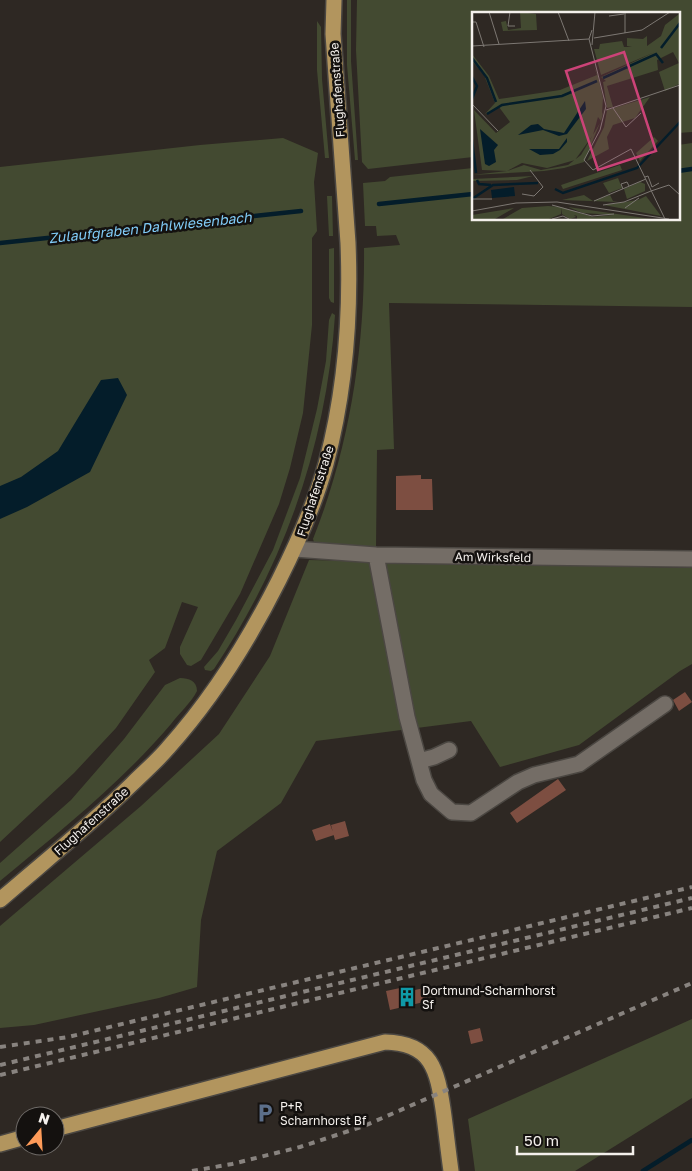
<svg xmlns="http://www.w3.org/2000/svg" width="692" height="1171" font-family="'Golos Text',sans-serif">
  <style>
    .green { fill: #434a31 }
    .water { fill: #041d2a }
    .lines { fill: none; stroke-linecap: round; stroke-linejoin: round }
    .stream { stroke: #041d2a; stroke-width: 4.5 }
    .building { fill: #7d4e41 }
    .minor-casing { stroke: #4b4742; stroke-width: 18 }
    .major-casing { stroke: #4b4742; stroke-width: 18 }
    .minor { stroke: #746d66; stroke-width: 15 }
    .major { stroke: #b2955e; stroke-width: 15 }
    .rail { stroke: #88837f; stroke-width: 4; stroke-dasharray: 6 6; stroke-linecap: butt }
    .labels { text-anchor: middle; dominant-baseline: central; stroke-width: 5; stroke-linejoin: round; paint-order: stroke }
    .street-label { font-size: 12px; fill: #f4f0ec; stroke: #14110f }
    .poi-label { font-size: 12px; fill: #f4f0ec; stroke: #14110f; text-anchor: start }
    .water-label { font-size: 14px; font-style: italic; fill: #81ccf8; stroke: #14110f }
    .inset-river { fill: none; stroke: #041d2a; stroke-width: 2.5 }
    .inset-road { fill: none; stroke: #7d7873; stroke-width: 1 }
    .view { fill: #cc4378; fill-opacity: 0.15; stroke: #cc4378; stroke-width: 2.5 }
    .inset-edge { fill: none; stroke: #f4f0ec; stroke-width: 2.5 }
  </style>
  <rect width="100%" height="100%" fill="#2e2823"/>
  <path class="green" d="M347,0h4v61l7,99h-3l-8,-95z
    M357,0h335v132l-14,1v-119h-205v143l-105,12 -6,-7 -6,-112z
    M317,21l4,6 1,52 7,79h-4l-8,-88z
    M283,138l35,15 -4,29 3,49 -5,7v87l-9,88 -13,55 -11,36 -39,90 -39,66 -10,6 -4,-1 -7,-11v-7l18,-40 -16,-5 -17,46 -16,12 6,12 -39,56 -42,45 -74,69v-675l200,-22z
    M692,143v164l-303,-4 5,146 -17,1 -1,99 -56,-3 -6,-4 -1,-3c37,-93 52,-192 51,-291l36,-3 -4,-10 -19,1 -1,-10h-11l-2,-43 22,-2 5,-4 83,-9v51h205v-74z
    M327,196h5l1,40h-4z
    M334,248v55l-3,-1 -2,-4v-49z
    M332,313l3,2c-8,127 -50,248 -121,354l-3,2 -6,-1 -1,-3 14,-16 18,-31 37,-70 27,-72 17,-69 9,-48 3,-41z
    M309,560l383,8v96l-12,7 -101,74 -79,22 -29,-46 -155,20 -35,62 -64,48 -16,69 -4,67 -38,11 -125,27 -34,3v-102l141,-120 78,-72 51,-78z
    M180,678c9,0 17,3 17,13 -6,12 -18,22 -26,33 -50,59 -112,108 -171,157v-18l71,-63 53,-61 41,-54z
    M692,1019v79l-117,73h-100l-7,-52z"/>
  <path class="water" d="M118,378l9,17 -37,77 -63,35 -27,12v-33l21,-9 37,-26 43,-71z"/>
  <g class="lines">
    <path class="stream" d="M678,171l14,-2
      M379,204l94,-10
      M0,243l301,-32
      M643,1171l49,-31"/>
  </g>
  <path class="building" d="M421,475v4h11l1,31h-37v-34z
    M685,692l7,10 -13,9 -6,-11z
    M558,779l8,11 -49,33 -7,-10z
    M345,821l4,15 -14,4 -4,-15z
    M330,824l4,11 -18,6 -4,-11z
    M400,988l1,5 23,-5 4,13 -38,9 -4,-19z
    M480,1028l3,13 -12,3 -3,-13z"/>
  <g class="lines">
    <defs>
      <path id="minor" d="M295,549l81,6 316,4
        M376,555l31,162 17,63 7,14 21,18 19,1 47,-31 16,-7 45,-11 86,-60
        M419,761l15,-4 15,-7"/>
      <path id="major" d="M0,900c44,-38 90,-75 132,-116 12,-12 25,-23 36,-36 45,-50 81,-108 111,-168 19,-38 36,-76 47,-116 19,-72 25,-147 22,-221l-15,-209 1,-34
        M55,1129c110,-28 220,-59 330,-87 47,1 52,28 58,67 3,21 5,41 8,62
        M0,1144l25,-7"/>
    </defs>
    <use href="#minor" class="minor-casing"/>
    <use href="#major" class="major-casing"/>
    <use href="#minor" class="minor"/>
    <use href="#major" class="major"/>
    <path class="rail" d="M0,1047l68,-10 624,-150
      M0,1065l692,-167
      M0,1075l692,-167
      M192,1171l40,-7 68,-17 64,-21 328,-143"/>
  </g>
  <defs>
    <symbol id="building-bare" viewBox="-9 -9 18 18"><path d="M-4-6H4V6H1V3H-1V6H-4ZM-2.5-4.3h1.7v1.8h-1.7ZM.8-4.3h1.7v1.8H.8ZM-2.5-1h1.7V.8h-1.7ZM.8-1h1.7V.8H.8Z" fill="#0f9aa8" stroke="#14110f" stroke-width="2.5" paint-order="stroke"/></symbol>
    <symbol id="parking-bare" viewBox="-9 -9 18 18"><path d="M-3.5-5.5H1a3.5 3.5 0 0 1 0 7H-1V5.5H-3.5ZM-1-3.4V-.6H.8a1.4 1.4 0 0 0 0-2.8Z" fill="#5c6f8a" stroke="#14110f" stroke-width="2.5" paint-order="stroke"/></symbol>
  </defs>
  <g fill-rule="evenodd">
    <use href="#building-bare" x="393" y="983" width="28" height="28"/>
    <use href="#parking-bare" x="251" y="1099" width="28" height="28"/>
  </g>
  <g class="labels">
    <g class="street-label">
      <text transform="translate(337 90) rotate(-94)">Flughafenstraße</text>
      <text transform="translate(315 491) rotate(-72)">Flughafenstraße</text>
      <text transform="translate(493 557) rotate(1)">Am Wirksfeld</text>
      <text transform="translate(91 821) rotate(-42)">Flughafenstraße</text>
    </g>
    <g class="poi-label">
      <text x="422" y="990">Dortmund-Scharnhorst<tspan x="422" dy="14">Sf</tspan></text>
      <text x="280" y="1106">P+R<tspan x="280" dy="14">Scharnhorst Bf</tspan></text>
    </g>
    <g class="water-label">
      <text transform="translate(150 227) rotate(-6)">Zulaufgraben Dahlwiesenbach</text>
    </g>
  </g>
  <g transform="translate(472 12)">
    <rect width="208" height="208" fill="#2e2823"/>
    <path d="M48,0l16,2 1,16 -34,1 -2,-9 5,-1 2,9 13,-2zM207,2v70l-14,7 -6,-19 20,-9 -6,-11 -16,8 1,10 -51,16 6,21 -6,1 -4,-26 3,-1 -5,-4 54,-25 -54,23 -7,-26h5l1,-5 22,-3 2,6h8l-5,-1v-8l16,1 4,-3v10l14,-10 4,-11zM0,42l17,22 10,23 61,-9 37,-15 -4,-11 5,12 5,22 -1,17 3,-9 -4,15 -3,-4 -5,18 -18,25 -28,8 -25,-5 -15,8 -25,-1 -8,-60 22,23 14,-11 -11,-15 -14,7 10,-11 -11,-28 -12,-14zM178,85l-15,21 -22,7 -6,12 2,12 -22,12 17,-34 3,-17zM128,111l-16,39 -20,6 -20,3 -72,4 35,-4 17,-6 17,5 27,-5 13,-10zM182,125l4,4 -18,20 -4,-8zM148,153l2,5 -59,19 -2,-4zM61,164l-16,4 -45,1v-2zM146,166l4,10 -13,5 -6,-10zM168,170l5,2v7l-18,8 -3,-10zM112,183l9,6 17,-6 3,6 5,1 -56,-2zM174,184l15,20 -57,-11 34,-5zM76,194l13,1 32,10 20,-2 -30,-2 -15,-6 84,12h-75v-3l-3,-1 2,2 -6,2 -8,-5 -1,-6v6l-12,5h-46l19,-11zM42,196l-19,11h-23v-4z" fill="#434a31"/>
    <path d="M113,89l1,8 -19,25 -8,2 -16,-6 -25,5 13,-10 7,-1 6,5 20,4zM8,117l18,16 -4,5 2,12 -7,4 -4,-2zM95,126v4l-7,8 -7,4 -13,1 -11,-6h30zM42,175l1,9 -23,2 -1,-8z" fill="#041d2a"/>
    <path class="inset-river" d="M189,36l19,-25M0,46l15,20 9,24M0,65l5,9 -5,13M131,66l53,-24 7,9M15,102l15,-9 60,-9 35,-15M0,128l4,33M5,168l2,4 12,1M83,177l8,4 74,-25 43,-46M0,187l21,-14 45,-2"/>
    <path class="inset-road" d="M17,0l10,32M38,0l-2,14h7M86,0l11,29M153,0v21M137,4l15,-2M0,10h4l8,25M120,18l-3,9 17,67 -6,24 -16,30 9,10 38,-21 34,70M122,26l48,-8 28,-18M120,33l3,-33M0,34l117,-7M0,92l26,27M141,96l13,19 15,-14M134,98l74,-25M173,165l3,-1 4,11 7,-4M151,177l-2,-5 6,-2 2,4M179,179l18,-6 11,10M50,182l12,2 9,-9 -13,-17M0,187h20M122,189l52,-22M80,193l40,11 22,-2M131,193l21,-3 27,-11M153,196l14,-10M0,199l44,-8 41,-1 112,17M80,207l11,-3 6,3"/>
    <path class="view" d="M152,40l32,99 -58,19 -32,-99z"/>
    <rect width="208" height="208" class="inset-edge"/>
  </g>
  <g transform="translate(40 1131) rotate(18)"><circle r="24" fill="#14110f" stroke="#6e6a67"/>
  <path d="M0-4L9 19L0 12L-9 19Z" fill="#fe9b59"/>
  <text y="-8" font-size="14" font-weight="bold" text-anchor="middle" fill="#f4f0ec">N</text>
  </g>
  <path d="M517 1146v8h116v-8" fill="none" stroke="#f4f0ec" stroke-width="2.5"/>
  <text x="524" y="1146" font-size="15" fill="#f4f0ec" stroke="#14110f" stroke-width="4" paint-order="stroke">50 m</text>
</svg>
